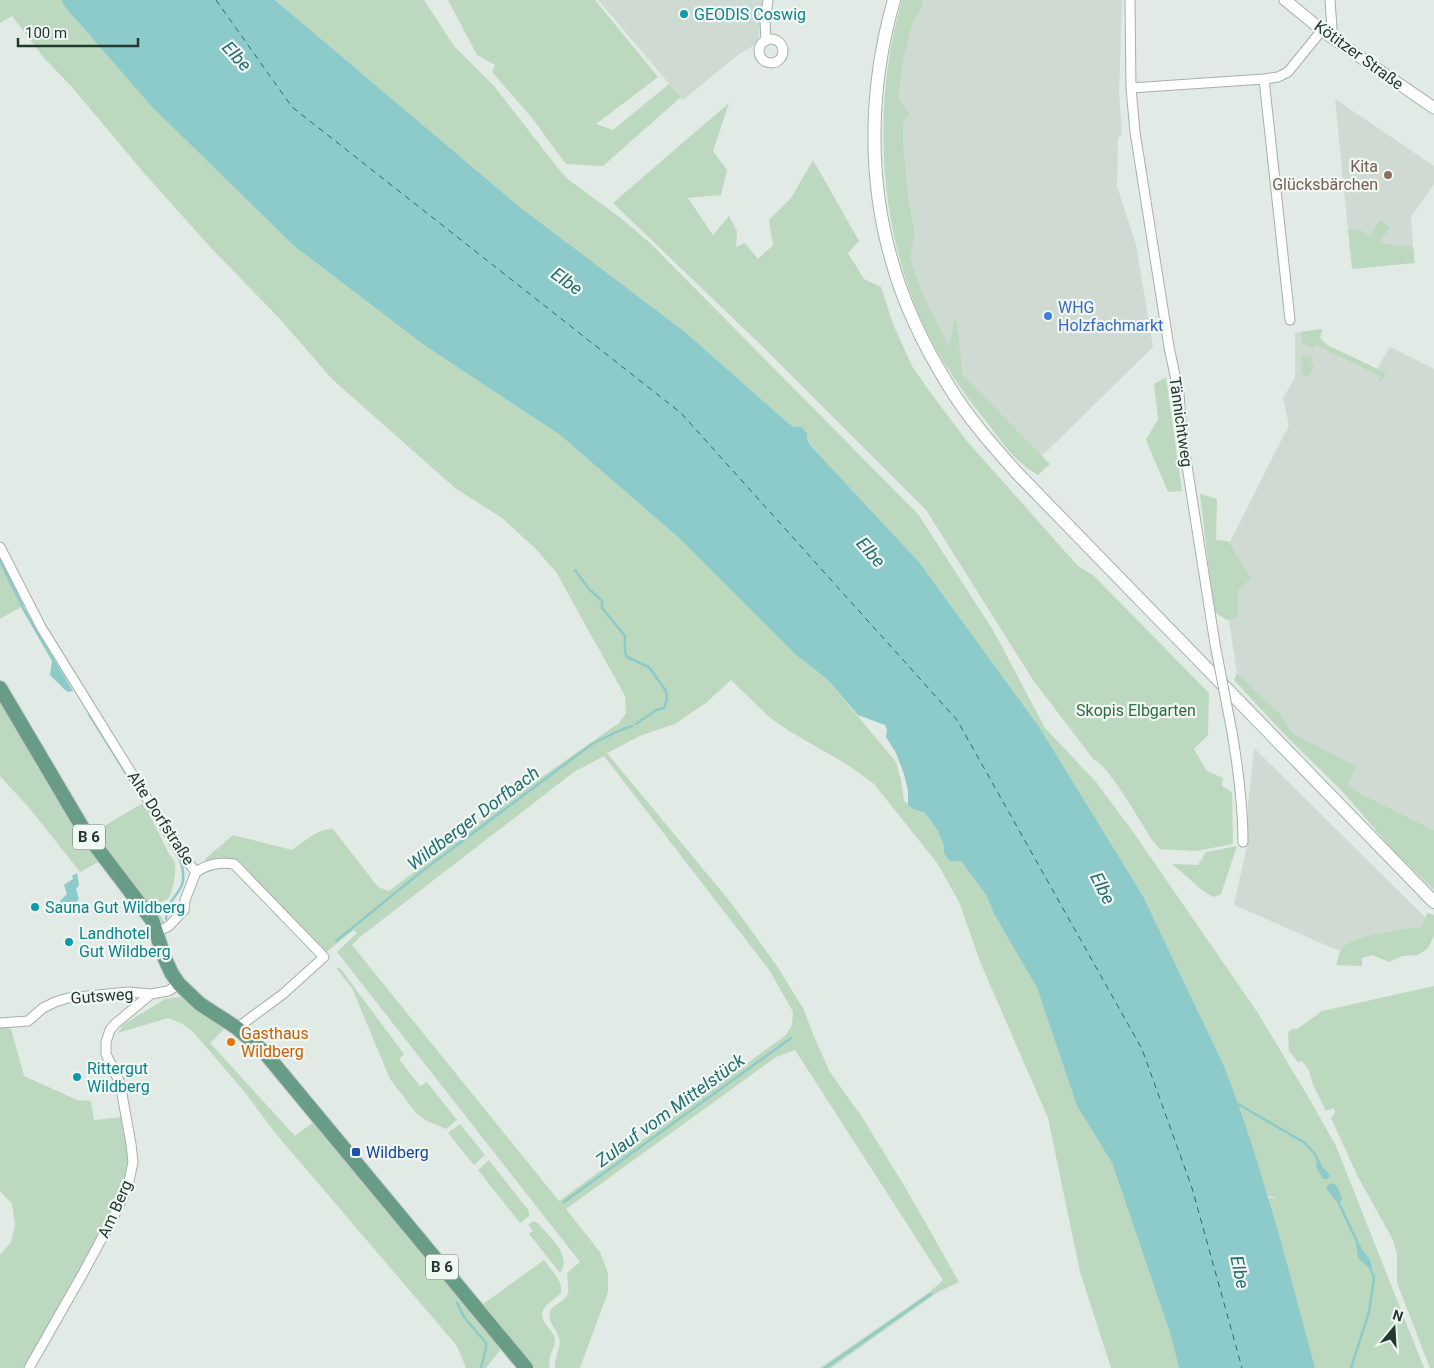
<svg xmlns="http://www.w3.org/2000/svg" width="1434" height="1368" font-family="Roboto,sans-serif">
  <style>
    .built { fill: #cfdad3 }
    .green { fill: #bcd9bf; fill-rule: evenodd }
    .water { fill: #8dcaca }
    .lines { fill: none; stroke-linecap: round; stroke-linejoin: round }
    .stream { stroke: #8dcaca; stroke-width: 2.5 }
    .ferry { stroke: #236e6f; stroke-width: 1; stroke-dasharray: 6 5; stroke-linecap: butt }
    .minor-casing { stroke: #a4b1aa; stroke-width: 11 }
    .tertiary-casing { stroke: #a4b1aa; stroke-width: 13 }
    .secondary-casing { stroke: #a1b5aa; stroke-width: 14 }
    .primary-casing { stroke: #c1c8c5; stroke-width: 16 }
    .minor { stroke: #fff; stroke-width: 9 }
    .tertiary { stroke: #fff; stroke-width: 11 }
    .secondary { stroke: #fff; stroke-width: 12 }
    .primary { stroke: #699c87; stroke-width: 14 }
    .minor-bridge-casing { stroke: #a4b1aa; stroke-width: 11; stroke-linecap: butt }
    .minor-bridge { stroke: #fff; stroke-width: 9 }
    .culture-dot { fill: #0f9aa8; stroke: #f1f7f3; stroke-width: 2 }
    .education-dot { fill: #8d6e63; stroke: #f1f7f3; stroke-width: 2 }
    .shop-dot { fill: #3f7fe0; stroke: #f1f7f3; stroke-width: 2 }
    .food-dot { fill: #e8710a; stroke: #f1f7f3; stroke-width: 2 }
    .transit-dot { fill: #1a4fb4; stroke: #f1f7f3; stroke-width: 2 }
    .labels { text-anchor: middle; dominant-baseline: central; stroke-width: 4.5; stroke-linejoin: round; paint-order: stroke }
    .shield { fill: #f1f7f3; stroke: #61726a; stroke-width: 1 }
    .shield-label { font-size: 15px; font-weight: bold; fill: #233930 }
    .culture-label { font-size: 16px; fill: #0d838f; stroke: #f1f7f3; text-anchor: start }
    .street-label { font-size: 16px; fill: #233930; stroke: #f1f7f3 }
    .education-label { font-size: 16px; fill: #785e54; stroke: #f1f7f3; text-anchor: end }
    .shop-label { font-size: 16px; fill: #366cbe; stroke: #f1f7f3; text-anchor: start }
    .park-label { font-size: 16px; fill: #316c3e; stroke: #f1f7f3 }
    .food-label { font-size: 16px; fill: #c56008; stroke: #f1f7f3; text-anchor: start }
    .transit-label { font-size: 16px; fill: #164399; stroke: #f1f7f3; text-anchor: start }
    .water-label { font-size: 18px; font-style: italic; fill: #236e6f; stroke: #f1f7f3 }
  </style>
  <rect width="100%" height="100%" fill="#e1eae4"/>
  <path class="built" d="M598,0h165l-5,43 -19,11 -56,46z
    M921,0h201l-3,92 3,42 -4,4 -1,48 19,59 17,102 -111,109 -79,-81 -7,-57 -7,30 -26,-53 -13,-37 5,-24 -7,-37 -5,-58 1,-21 -6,-20 6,-41 9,-34 10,-18z
    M1335,99l99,67v18l-23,33 2,29h-23l-8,-2 -23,-15 -11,1z
    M1322,329l-2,9 7,7 50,24 13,-22 44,22v461l-79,-39 -8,-6 8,-19 -63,-33 -11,-18 -44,-42 -17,-111 69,-137 -6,-27 12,-20v-45z
    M1254,748l179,177 1,7 -97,18 -103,-45 14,-64v-35z"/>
  <path class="green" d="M0,0h61l4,7 87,100 142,139 130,99 136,90 119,103 117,117 31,24 69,83 5,18 3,21 9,8 12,4 13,18 6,15v7l5,8h12l25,34 8,19 43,74 40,118 35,57 58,170 9,35h-68l-31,-96 -32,-154 -67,-154 -22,-62 -22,-39 -63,-79 -26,-19 -59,-34 -20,-14 -38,-37 -24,22 -32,22 -33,11 -35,18 125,151 45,62 27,44 10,27 16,35 32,45 43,70 54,95 -21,10 -107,76h-11l111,-77 12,-11 -148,-230 -19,7 -210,152 34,43 8,21v19l-28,76h-25c-1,-12 7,-21 4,-30 -2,-9 -12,-16 -9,-26 2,-8 13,-9 17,-16 3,-6 0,-16 0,-23l13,-11 -243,-310 20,-19 -3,-3 -29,23 -87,-93c-11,-2 -20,-2 -31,2l-2,-3 28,-24 59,15c12,-8 26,-22 41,-21l45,58 11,4 127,-96 103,-72 7,-10 -1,-17 -69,-124 -21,-24 -33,-30 -47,-30 -123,-109 -53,-61 -68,-70 -67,-75 -73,-87 -27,-28 -32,-42 -12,7zM604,756l166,215 23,41 -1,13 -6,10 -227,166 -207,-256 8,-8 214,-165z
    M275,0h149l30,46 40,40 67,86 8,8 53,39 28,24 268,271 75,116 52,98 51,54 35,47 127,184 52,87 26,46 88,222h-109l-48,-170h10l-9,-2 -44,-130 -81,-170 -103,-168 -121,-166 -109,-117 -3,-5v-4l-9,-8 -10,-5 -104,-92 -163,-123z
    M448,0h147l63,77 -62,47 17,6 56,-46 12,13 -78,69 -37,-2 -34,-46 -40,-46 3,-7 -18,-10z
    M902,0h19l2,5 -10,18 -9,34 -6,41 12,16 -6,5 -1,20 5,58 7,37 -5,24 13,37 26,52 7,-32 7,60 87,89 -12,11c-6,-4 -13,-8 -18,-13 -14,-12 -27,-33 -39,-47 -26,-33 -51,-71 -66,-110 -38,-96 -41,-207 -13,-305z
    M729,103l-16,48 14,19 -6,25 -33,3 25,37 16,-19 8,15 -1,16 9,-4 13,16 15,-14 -4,-25 22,-22 22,-38 46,81 -11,12 16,26 17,8 12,37 19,42 18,26 36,48 112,126 15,9 116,118 -1,42 -14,14 13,22 16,7 -1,8 10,6 1,52 -37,7 -36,-2 -8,-9c-9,-14 -45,-77 -58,-80l-61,-80 -107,-170 -159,-159 -154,-148z
    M1380,220l10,7 -10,15 -10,-7z
    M1359,229c25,16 25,17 54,17l2,17 -63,6 -4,-39z
    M1322,329l-2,9 7,7 59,28 -4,7 -4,2 2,-6 -64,-31 -3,4 -11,-6 -1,-11z
    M1307,355l6,3 -3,5 4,2 -6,13 -6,-4 -1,-13 2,-5z
    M1166,377l16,114 -14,1 -22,-52 12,-21 -4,-35z
    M1200,494l17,5 -1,41 12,1 23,38 -13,11v27l-11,3 -13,-8z
    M0,554l25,51 -25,14z
    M1237,673l44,42 11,18 64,33 -8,19 7,6 79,39v60l-43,-42 -48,-56 -57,-56 -52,-56z
    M0,698l100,163 -20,11 -49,-62 -31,-34z
    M143,803c9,16 17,33 25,49 3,5 7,8 7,13 1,11 -2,26 -7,34l-13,5 10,20 -6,-2 -67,-89z
    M1237,846l-16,48 -8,3 -11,-7 -30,-26 26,1 8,-13z
    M1427,913l7,2v21l-6,12 -10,7 -16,1 -13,6 -17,-7 -10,3v8l-26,-1c2,-6 3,-14 7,-18 13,-11 61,-19 79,-20z
    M336,968h4l64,86 -5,5 21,27 7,-4 30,38 -11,9 -21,-9 -9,-7 -26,-34 -38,-91z
    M1434,986v382h-4l-33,-85v-28l-4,-15 -36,-65 -26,-57 4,-5 -1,-5 -8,3 -13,-26 -4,-15 -7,-9 -4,1 -9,-11 -1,-19 6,-4 2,2 26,-19z
    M181,997l43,32 -14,14 85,93 21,-16 186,228 -16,20h-20l-9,-22 -181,-212 -33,-44 -49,-57 -11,-9 -15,-6 -50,15 5,-8 42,-26z
    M0,1027l11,2 13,47 53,24 14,1 3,19 28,-3 8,43 -8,28 -43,84 -55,96h-24v-113l11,-13 4,-17 -3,-21 -12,-13z
    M460,1124l25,31 -11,10 -26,-32z
    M489,1160l40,51v5l-9,7 -42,-53z
    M533,1221l5,2c11,14 35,32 22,50l-31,-39 4,-3 -5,-6z
    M544,1260c7,10 19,20 17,33 -4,4 -10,8 -15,13 -13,14 10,23 9,35 -1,11 -8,14 -5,27h-15l-52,-64z"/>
  <path class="water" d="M61,0h214l246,208 163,123 104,92 7,4h6l6,6v7l3,5 109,117 121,166 103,168 81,170c38,99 64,201 91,302h-136l-9,-35 -58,-170 -35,-57 -40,-118 -43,-74 -8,-19 -25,-34h-12l-5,-8v-7l-6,-15 -13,-18 -12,-4 -5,-4v-14l-4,-17 -8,-21 -10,-16 1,-7 -2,-5 -27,-10 -31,-36 -31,-24 -117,-117 -119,-103 -136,-90 -130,-99 -142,-139 -87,-100z
    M54,659l19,32 -5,1 -4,-3 -14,-14 2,-14z
    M77,873l2,12 -3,4 3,10c-3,5 -11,7 -17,6l-2,-4 7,-7 -3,-9 9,-6 -1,-3z
    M1316,1162l11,9 3,5 -2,3h-5l-7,-12z
    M1333,1183l4,3 5,13 -2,3 -5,-2 -9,-12 3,-4z
    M1356,1243l13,15 3,9 -2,2 -12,-11z"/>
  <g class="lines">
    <path class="stream" d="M0,561l24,49 29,50
      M575,570l14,19 13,12v7l23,28v16l2,5 22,10 17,24 1,8 -3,9 -8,2 -20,14
      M89,714l43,69
      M166,919c1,-28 26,-23 14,-60
      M336,941l85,-69 171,-128 24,-12 16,-6
      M1238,1104l67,39 10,11 6,13
      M1337,1199l23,49
      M564,1202l227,-164
      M457,1303l7,14 22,26v5l-5,20
      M825,1368l106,-74
      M1351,1368l18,-56 5,-35 -5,-11"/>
    <path class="ferry" d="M216,0l76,107 389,306 276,307 185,329 50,139 50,180"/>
    <defs>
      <path id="minor" d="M1130,0l1,88 4,44 34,215 10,47 3,40 33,210
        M1328,35l4,-7 -2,-28
        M759 51a12 12 0 1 1 24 0a12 12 0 1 1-24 0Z
        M766,41l-1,-20 3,-21
        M1131,88l133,-9
        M1290,320l-26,-241 14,-2 10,-5 34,-42
        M0,547l41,80 141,228 14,17
        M1232,732c6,36 11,73 11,110
        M196,872c12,-8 23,-10 38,-8l90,93 -41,37 -46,34
        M157,932l12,-6 15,-16 1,-10 11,-28
        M0,1023l28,-2 15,-13 12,-6 13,-4 60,-6 23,2 17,-3 11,-7
        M29,1368l53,-93 33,-61 13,-28 5,-24 -2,-18 -11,-61 -14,-29v-12l4,-12 5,-6 36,-30"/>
      <path id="tertiary" d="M1285,0l43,35 106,73"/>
      <path id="secondary" d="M894,0c-24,83 -27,174 -3,258 12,45 34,90 59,130 19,31 44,59 68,86l416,428"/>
      <path id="primary" d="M0,688l85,144 67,88 13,39 7,15 7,10 21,20 37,24 28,25 261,315"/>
    </defs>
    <use href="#minor" class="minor-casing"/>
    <use href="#tertiary" class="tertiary-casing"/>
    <use href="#secondary" class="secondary-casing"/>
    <use href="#primary" class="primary-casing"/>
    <use href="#minor" class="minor"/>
    <use href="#tertiary" class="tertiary"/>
    <use href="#secondary" class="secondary"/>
    <use href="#primary" class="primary"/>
    <defs>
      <path id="minor-bridge" d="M1215,644l17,88"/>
    </defs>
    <use href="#minor-bridge" class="minor-bridge-casing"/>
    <use href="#minor-bridge" class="minor-bridge"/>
  </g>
  <g class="culture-dot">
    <circle cx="684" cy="14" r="5"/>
    <circle cx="35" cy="907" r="5"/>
    <circle cx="69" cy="942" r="5"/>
    <circle cx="77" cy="1077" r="5"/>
  </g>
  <circle class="education-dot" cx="1388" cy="175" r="5"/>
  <circle class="shop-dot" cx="1048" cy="316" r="5"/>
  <circle class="food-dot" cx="231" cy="1042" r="5"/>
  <rect class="transit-dot" x="351" y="1147" width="10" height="10" rx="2.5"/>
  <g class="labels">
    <g class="shield">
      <rect x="73" y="824.5" width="32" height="25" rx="4"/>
      <rect x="426" y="1254.5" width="32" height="25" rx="4"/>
    </g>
    <g class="shield-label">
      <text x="89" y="837">B 6</text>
      <text x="442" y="1267">B 6</text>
    </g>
    <g class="culture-label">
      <text x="694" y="14">GEODIS Coswig</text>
      <text x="45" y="907">Sauna Gut Wildberg</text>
      <text x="79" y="933">Landhotel<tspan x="79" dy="18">Gut Wildberg</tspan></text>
      <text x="87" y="1068">Rittergut<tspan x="87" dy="18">Wildberg</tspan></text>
    </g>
    <g class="street-label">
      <text transform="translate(1359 55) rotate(36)">Kötitzer Straße</text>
      <text transform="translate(1181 422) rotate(82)">Tännichtweg</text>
      <text transform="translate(161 818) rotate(57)">Alte Dorfstraße</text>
      <text transform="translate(102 996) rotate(-4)">Gutsweg</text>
      <text transform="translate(115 1209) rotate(-66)">Am Berg</text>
    </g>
    <g class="education-label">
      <text x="1378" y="166">Kita<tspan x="1378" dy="18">Glücksbärchen</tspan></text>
    </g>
    <g class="shop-label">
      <text x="1058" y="307">WHG<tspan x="1058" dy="18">Holzfachmarkt</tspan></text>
    </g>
    <g class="park-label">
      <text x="1136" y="710">Skopis Elbgarten</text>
    </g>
    <g class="food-label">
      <text x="241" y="1033">Gasthaus<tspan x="241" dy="18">Wildberg</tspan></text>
    </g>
    <g class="transit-label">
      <text x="366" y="1152">Wildberg</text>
    </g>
    <g class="water-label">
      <text transform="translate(237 56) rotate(47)">Elbe</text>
      <text transform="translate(567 281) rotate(35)">Elbe</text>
      <text transform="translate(871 552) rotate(49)">Elbe</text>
      <text transform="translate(473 818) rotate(-37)">Wildberger Dorfbach</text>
      <text transform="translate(1103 888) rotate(63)">Elbe</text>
      <text transform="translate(670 1110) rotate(-36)">Zulauf vom Mittelstück</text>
      <text transform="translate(1240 1272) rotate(78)">Elbe</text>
    </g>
  </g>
  <g transform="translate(1394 1328) rotate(18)" stroke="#f1f7f3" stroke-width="4" paint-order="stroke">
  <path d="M0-4L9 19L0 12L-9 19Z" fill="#233930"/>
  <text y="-8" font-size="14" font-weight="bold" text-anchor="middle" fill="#233930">N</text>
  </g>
  <path d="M18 38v8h120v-8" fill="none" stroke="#233930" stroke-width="2.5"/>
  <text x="25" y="38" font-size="15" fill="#233930" stroke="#f1f7f3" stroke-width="4" paint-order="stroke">100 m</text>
</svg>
